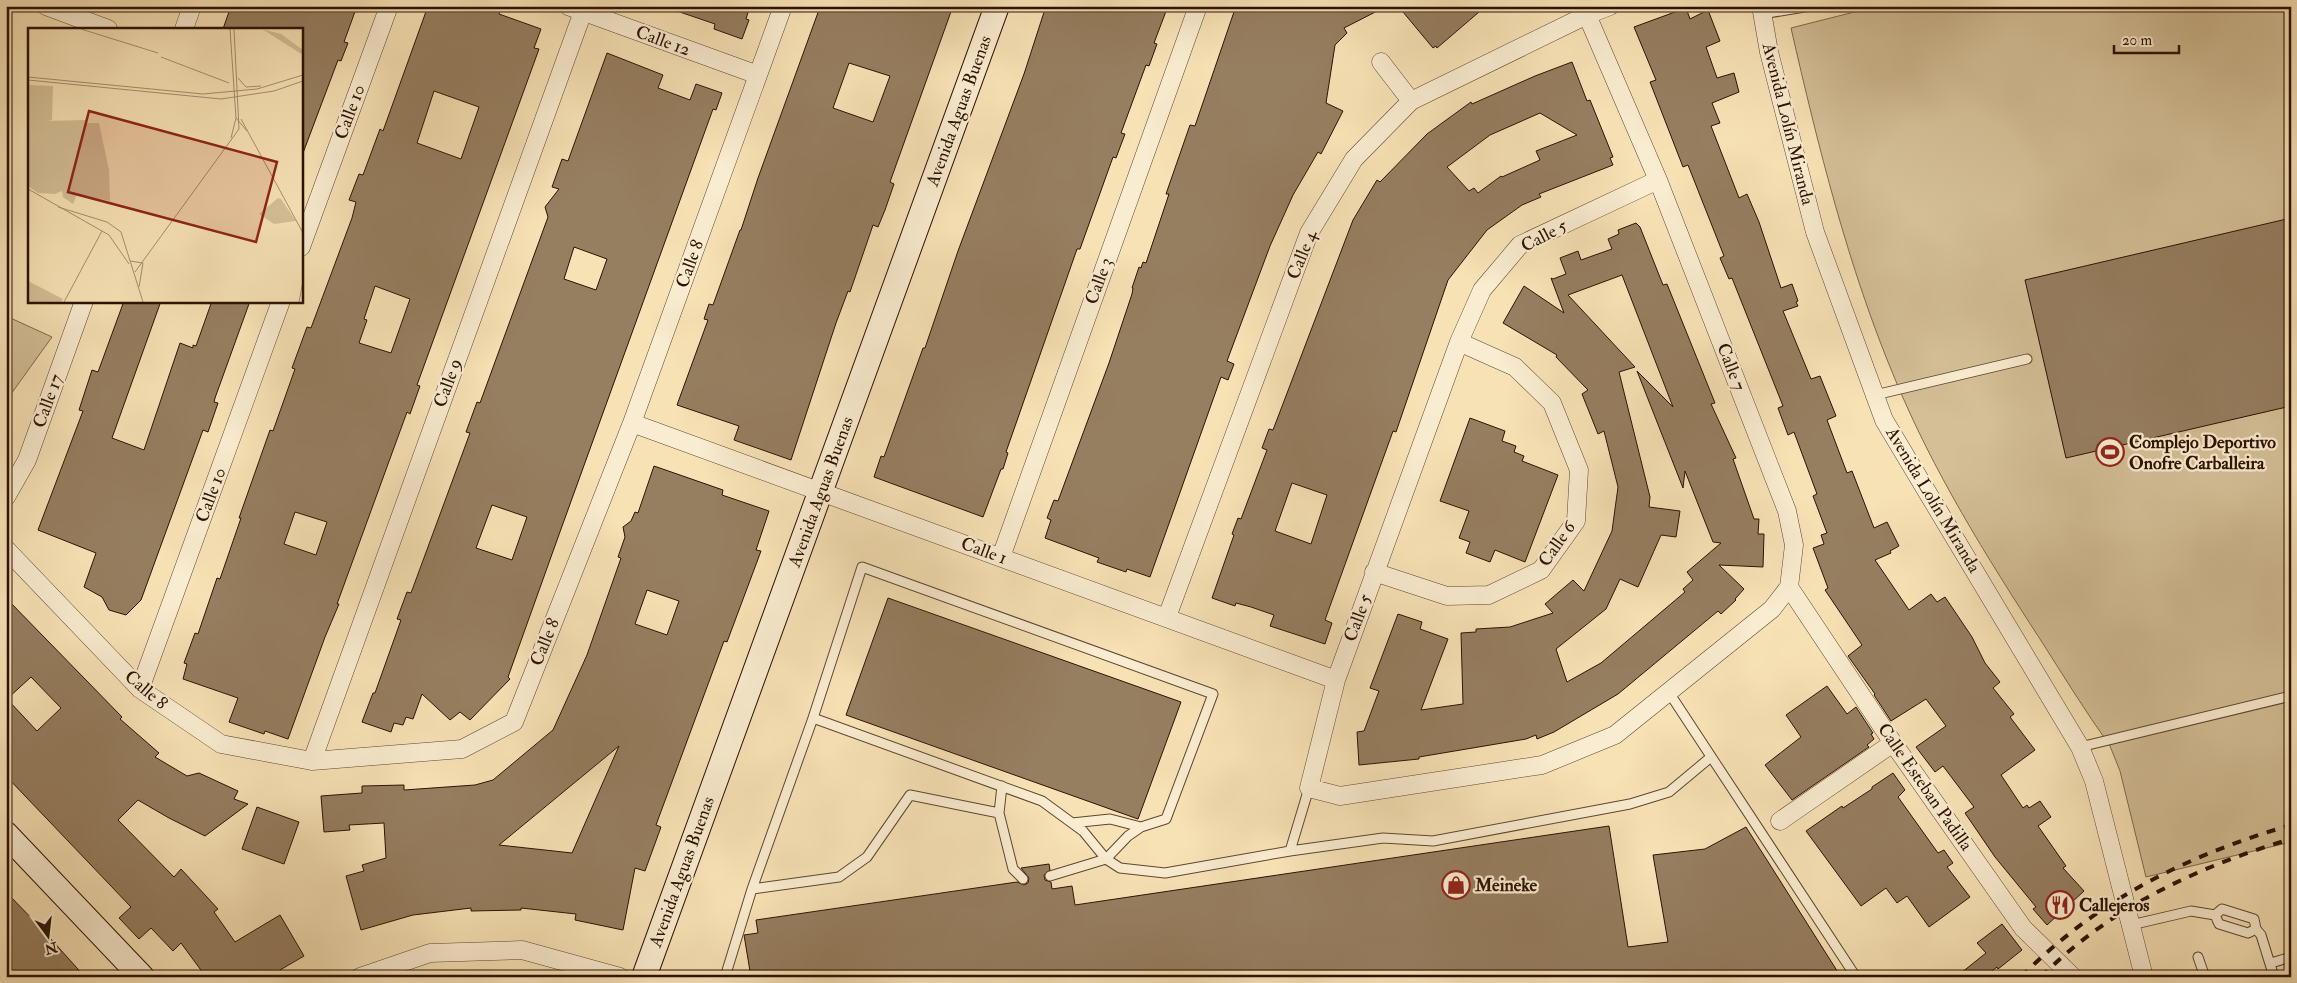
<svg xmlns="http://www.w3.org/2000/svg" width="2297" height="983" font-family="'IM FELL Double Pica',serif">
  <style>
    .pitch { fill: #d4bf97; stroke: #80684c }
    .building { fill: #967e60; stroke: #2c1202; fill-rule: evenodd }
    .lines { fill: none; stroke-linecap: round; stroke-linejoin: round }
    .lane-casing { stroke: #5f462f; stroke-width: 11 }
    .street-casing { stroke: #5f462f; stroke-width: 19 }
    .secondary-casing { stroke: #2c1202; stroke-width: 26 }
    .lane { stroke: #faecd0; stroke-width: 9 }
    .street { stroke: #faecd0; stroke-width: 18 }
    .secondary { stroke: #faecd0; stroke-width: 24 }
    .rail { stroke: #2c1202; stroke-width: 4; stroke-dasharray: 9 9; stroke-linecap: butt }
    .labels { text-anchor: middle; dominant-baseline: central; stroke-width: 4.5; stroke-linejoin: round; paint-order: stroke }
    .street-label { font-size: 18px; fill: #2c1202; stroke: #faecd0 }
    .poi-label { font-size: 18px; font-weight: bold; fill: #2c1202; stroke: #faecd0; text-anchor: start }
    .inset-road { fill: none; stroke: #a68f6e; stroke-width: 1 }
    .view { fill: #8f2418; fill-opacity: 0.15; stroke: #8f2418; stroke-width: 2.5 }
    .inset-edge { fill: none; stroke: #2c1202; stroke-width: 2.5 }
  </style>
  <rect width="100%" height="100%" fill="#f7e2b6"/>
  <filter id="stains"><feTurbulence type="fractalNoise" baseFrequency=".004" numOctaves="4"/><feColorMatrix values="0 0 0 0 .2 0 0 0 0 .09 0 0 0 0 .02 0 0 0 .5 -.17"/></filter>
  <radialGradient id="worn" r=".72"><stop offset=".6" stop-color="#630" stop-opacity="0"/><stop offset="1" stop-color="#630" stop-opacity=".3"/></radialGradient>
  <path class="pitch" d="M1878,6h413v836l-145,35 -26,-106 -10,-25c-25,-35 -47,-71 -70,-107 -54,-83 -107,-168 -145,-260 -47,-112 -77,-233 -104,-351z
    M6,316l46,21 -46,64z"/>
  <path class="building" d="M231,6h126l-13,36 4,1 -7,18 -3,-1 -35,93 -2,-1v-123h-78z
    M428,6h74l-3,8 42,15 -7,19 5,1 -122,336 3,1 -10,28 -3,-2 -70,192h2l-14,33 -37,102 -23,-8 -1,3 -35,-12 9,-24 -55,-19 4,-15 -3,-1 11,-30 3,1 19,-56 3,1 21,-61h-2l31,-88 3,1 22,-62 -3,-1 15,-41 4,1 41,-110 4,-16 -7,-2 10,-26 4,1 17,-46 3,2zM434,91l45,16 -18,52 -44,-16zM375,286l35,13 -19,54 -32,-10 8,-23 -3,-1zM295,512l32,10 -11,33 -32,-11z
    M671,6h79l-4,13 3,1 -7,19 -28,-10 1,-5 -44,-15z
    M830,6h123l-63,176 4,2 -9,26 -7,17 -5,-2 -23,67 -2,-1 -12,32 -45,137 -57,-20 5,-14 -62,-21 31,-85 -4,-1 5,-15 4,1 27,-75h1l17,-52 62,-171 9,3zM849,63l41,13 -17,46 -40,-14z
    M1046,6h122l-14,37 3,1 -8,22 -3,-1 -25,68 4,1 -9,24 -3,-1 -33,92h-3l-71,203 2,1 -5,16h-2l-18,48 -109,-40 7,-21 3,1 39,-109h2l33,-97 66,-177z
    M1236,6h151l-43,22 3,5 -12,12 -9,58 17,8 -22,43 -3,-2 -25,43 -23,51 -43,115 7,3 -6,16 -7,-3 -71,200 -23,-8 -1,3 -29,-10 2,-4 -54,-20 6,-18 -4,-2 7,-18 4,1 51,-138 23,-69 1,-6h-1l7,-21 2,1 2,-6 3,1 23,-69h-3l24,-69 5,1z
    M1398,6h88l-49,42 -1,-2 -3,2z
    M1686,8l4,11 18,-9 12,31 -14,6 11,31 17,-5 5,19 -27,11 8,20 -9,3 28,72 8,-4 12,28 22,66 11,-4 6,17 -2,1 2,4 -15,5 28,68 9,-3 16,40 -9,4 20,53 5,-2 22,57 13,-6 12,24 -9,5 1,2 -16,7 34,50 22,-16 6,8 8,-5 27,40 13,26 15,19 -7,6 21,26 -4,3 25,33 -34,25 22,33 4,-3 2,3 11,-7 11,16 -13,9 28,40 -3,2 21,23 -37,34 -14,-16 3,-2 -41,-50 -30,-44 9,-6 -31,-41 -8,6 -19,-25 30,-21 -20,-27 -35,22 -17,-26 1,-1 -27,-38 14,-11 -37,-55 3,-2 -15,-40 11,-4 -3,-9 6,-2 -14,-37 4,-2 -23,-62 -6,3 -10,-27 5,-2 -51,-128 -3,1 -9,-21 4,-2 -36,-91 -5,2 -33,-85 6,-2 -22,-53z
    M607,53l56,22 -5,13 32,12 6,-16 26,9 -6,17 -3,-1 -152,420 -53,148 2,2 -40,41 -10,-8 -10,8 -28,-26 -9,25 -7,-2 -3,8 -9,-2 -3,9 -29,-10 11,-29h2l26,-73 -4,-1 10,-27 4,1 59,-160 -4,-1 11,-30 3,1 68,-186 -3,-10 14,-18 -7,-2 10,-28 6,2zM574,247l33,12 -11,31 -32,-11zM492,505l35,12 -15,43 -36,-12z
    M1572,62l15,39 3,-1 23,57 -3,1 3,7 -74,29 2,3 -19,8 -35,25 -39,50 -52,152 -3,-1 -68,189 7,3 -7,21 -55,-18 4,-11 -23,-8 -15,-4 -1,3 -23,-8 22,-63 -2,-1 6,-16 3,1 26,-69 -5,-2 7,-19 4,1 80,-210 24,-40 3,2 47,-48 44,-32 1,2 63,-28zM1540,113l37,22 -41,16 4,9 -38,17 -1,-1 -23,17 -4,-5 -5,3 -22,-24 43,-32zM1292,483l35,12 -16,49 -36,-13z
    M2291,218v188l-225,52 -41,-178z
    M1636,223l4,4 23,58 4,-1 48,119 -4,1 25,54 -3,1 21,60h5l-1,15h6l-1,33 -44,-2 25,24 -9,10 1,1 -15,14 -3,-3 -100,83 -64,38 -17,7 -1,-4 -10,4 -107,18v2l-60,6 -2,-33 7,-1 15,-40 -9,-3 28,-74 24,8 -2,7 28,10 -27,71 42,-6 -2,-71 15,-1v-3l34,-2 43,-14 -8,-9 28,-24 11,11 28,-60 6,-44 -14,-56 -6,3 -16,-40 6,-4 -32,-33 1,-2 -54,-32 21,-37 40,27 -13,-35 2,1 13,-5 -6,-16 18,-7 3,9 31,-11 -4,-10 11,-5 -1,-4zM1622,275l51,132 -36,-36 46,117 2,-17 28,71 8,1 -34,29 6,8 -10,9 2,3 -84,71 -34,19 -11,-33 50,-40 14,-30 18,8 23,-52 15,2 4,-26 -31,-4 1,-10 -31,-125 16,-5 -67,-72z
    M124,301h37l-49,137 32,12 36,-107 13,5v-3l3,1 16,-45h38l-35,97 -1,4 4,1 -10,29 -5,-2 -62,170 -15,15 -17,-5 -7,-13 -18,-10 12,-34 -58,-23 45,-119 -4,-1 13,-40 6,2z
    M1470,418l35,13 -3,10 14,5 -2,6 10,4 -2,5 36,14 -33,87 -30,-12 -5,12 -24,-9 4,-11 -11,-4 10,-27 -29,-10z
    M654,466l69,24 -1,5 47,16 -13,39 5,1 -34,91 -3,-1 -68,184 5,2 -16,44 -10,-3 -12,62 -48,-10 1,-6 -55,-6v2l-50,1v-3l-58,7 -52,15 -15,-54 18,-5 -2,-6 24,-7 -2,-35 -35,2 1,5 -26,2 -3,-36 41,-3v-7l42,-1v5l71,-5 18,-5 60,-50 34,-75 34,-97 -3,-1 7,-20 -2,-10 8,-6 4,-9 3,1zM647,590l32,11 -12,34 -32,-11zM619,746l-47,107 -73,-8z
    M6,598l116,119 -2,2 39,34 -4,4 32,19 12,-3 39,18 -4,8 14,5 -43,32 -36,-18 -31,-18 -20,20 56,57 7,-8 37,40 -4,3 21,30 45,-27 24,41 -24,14 5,7h-79l-25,-34 -8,8 -22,-23 -12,11 -20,-21 12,-11 -125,-131zM31,677l30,31 -24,23 -30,-32z
    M888,598l293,104 -43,117 -292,-104z
    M1827,686l20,28 9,-7 17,26 -2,1 3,5 -7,6 2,2 -77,53 -27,-35 36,-28 -15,-22z
    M1893,773l12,17 -7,7 40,56 6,-3 9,13 -6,4 23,30 -41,30 -22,-31 -10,7 -11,-15 -25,18 -55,-75 36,-25 1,2 29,-19v-2z
    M257,807l42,15 -15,42 -42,-15z
    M1609,826l19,121 40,-5 -15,-87 52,-6 41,-22 95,150h-1090l-7,-42 14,-2 -2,-13 261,-38 7,3 4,-2 1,-5 -8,-10 28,-4 1,6 -6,5 1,5 6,2 1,7 20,-3 3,19z
    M6,892l36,37 43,48h-79z
    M2002,924l20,26 -24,19 -1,-2 -13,10h-28l30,-24 -9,-10z"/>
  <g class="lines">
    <defs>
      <path id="lane" d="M1762,14l49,-8
        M1875,395l152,-36
        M1668,691l188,286
        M813,718l49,-151 351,127 -47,125 -25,8 -13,9 -22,23 -56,17
        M2080,747l211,-51
        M999,813l3,-27
        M1072,823l38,-4 31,8
        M1290,851l19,-63
        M752,889l87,-12 28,-20 43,-62 89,18 14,56 10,10
        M2131,925l60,-14 24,4 7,-6 32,10 2,10 -8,4 -29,-9 -4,-9
        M2256,929l5,6 13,42
        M2198,957l7,20
        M2271,963l20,-6
        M725,977l27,-88 61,-171 229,83 41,30 23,28 14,9 45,5 125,-22 93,-13 50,3 197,-37 39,-12 42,-35"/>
      <path id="street" d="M46,6l62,23
        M568,6l190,69
        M1581,6l6,9 71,165 129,331 7,34 -5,42 -17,22 -157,126 -73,30 -202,31 -31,-8 27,-108 123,-338 23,-52 38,-45 138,-65
        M1761,6l8,46 46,180 69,188 196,327 14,34 50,196
        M184,29l8,-23
        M1381,62l30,39
        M301,247l88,-241
        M632,423l704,257
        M6,497l21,-37 57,-159
        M6,549l134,140 81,55 91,17 150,-12 52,-27 118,-299 151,-417
        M1001,557l197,-551
        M1374,572l73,24 42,-1 52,-25 35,-49 3,-51 -27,-67 -37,-36 -56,-25
        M1789,587l104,156 130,185 50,49
        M1167,617l142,-384 45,-74 57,-58 176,-86 23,-9
        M140,689l141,-388
        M312,761l273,-755
        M1780,821l113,-78
        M360,977l70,-24 92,-3 98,27"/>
      <path id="secondary" d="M6,834l136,143
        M644,977l353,-971"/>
    </defs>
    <use href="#lane" class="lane-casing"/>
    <use href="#street" class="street-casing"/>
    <use href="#secondary" class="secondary-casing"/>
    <use href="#lane" class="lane"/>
    <use href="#street" class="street"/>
    <use href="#secondary" class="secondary"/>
    <path class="rail" d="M2021,977c77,-78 167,-122 270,-152
      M2041,977c68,-69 158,-111 250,-138"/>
  </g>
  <defs>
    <symbol id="stadium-ring" viewBox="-11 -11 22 22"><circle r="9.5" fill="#faecd0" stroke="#8f2418" stroke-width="1.5"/><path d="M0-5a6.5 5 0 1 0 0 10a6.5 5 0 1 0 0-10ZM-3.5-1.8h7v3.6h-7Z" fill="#8f2418"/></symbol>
    <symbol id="shop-ring" viewBox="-11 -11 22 22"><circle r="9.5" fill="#faecd0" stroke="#8f2418" stroke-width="1.5"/><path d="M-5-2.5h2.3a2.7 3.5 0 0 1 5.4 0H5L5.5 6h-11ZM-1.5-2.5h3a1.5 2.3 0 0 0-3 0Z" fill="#8f2418"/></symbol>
    <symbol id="restaurant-ring" viewBox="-11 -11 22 22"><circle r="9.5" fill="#faecd0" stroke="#8f2418" stroke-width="1.5"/><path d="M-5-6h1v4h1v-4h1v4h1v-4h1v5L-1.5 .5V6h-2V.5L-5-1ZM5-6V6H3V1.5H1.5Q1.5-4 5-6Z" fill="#8f2418"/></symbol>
  </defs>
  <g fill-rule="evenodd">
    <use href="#stadium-ring" x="2094" y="436" width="32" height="32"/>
    <use href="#shop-ring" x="1440" y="869" width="32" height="32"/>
    <use href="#restaurant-ring" x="2044" y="889" width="32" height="32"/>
  </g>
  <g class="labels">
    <g class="street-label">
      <text transform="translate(663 41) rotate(20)">Calle 12</text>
      <text transform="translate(959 111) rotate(-70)">Avenida Aguas Buenas</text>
      <text transform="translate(350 112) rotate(-70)">Calle 10</text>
      <text transform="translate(1788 124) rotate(76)">Avenida Lolín Miranda</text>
      <text transform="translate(1544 236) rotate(-28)">Calle 5</text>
      <text transform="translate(1302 255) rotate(-68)">Calle 4</text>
      <text transform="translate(690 264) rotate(-70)">Calle 8</text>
      <text transform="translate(1099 281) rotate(-70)">Calle 3</text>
      <text transform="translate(1731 367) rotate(69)">Calle 7</text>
      <text transform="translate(448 383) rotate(-70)">Calle 9</text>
      <text transform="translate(48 401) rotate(-70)">Calle 17</text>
      <text transform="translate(821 492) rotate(-70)">Avenida Aguas Buenas</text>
      <text transform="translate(211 495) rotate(-70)">Calle 10</text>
      <text transform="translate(1933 500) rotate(59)">Avenida Lolín Miranda</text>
      <text transform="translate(1557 544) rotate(-55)">Calle 6</text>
      <text transform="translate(984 551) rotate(20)">Calle 1</text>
      <text transform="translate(1358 618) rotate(-70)">Calle 5</text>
      <text transform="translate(545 642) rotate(-68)">Calle 8</text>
      <text transform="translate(146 690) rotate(40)">Calle 8</text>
      <text transform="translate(1925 787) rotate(55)">Calle Esteban Padilla</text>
      <text transform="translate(682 872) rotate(-70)">Avenida Aguas Buenas</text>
    </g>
    <g class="poi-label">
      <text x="2129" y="442">Complejo Deportivo<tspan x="2129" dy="21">Onofre Carballeira</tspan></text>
      <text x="1475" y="885">Meineke</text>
      <text x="2079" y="905">Callejeros</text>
    </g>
  </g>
  <g transform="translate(28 28)">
    <rect width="275" height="275" fill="#f7e2b6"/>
    <path d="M234,1l19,5 22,16v5zM0,253l35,18 -2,3h-33z" fill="#d4bf97"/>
    <path d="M0,57l25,1 -1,34 -5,1 39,-1v3h13l10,47 1,31 -33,-7 -4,10 -10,-7 -1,-6 -7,3 -17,-1 -10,-7zM250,170l3,1 15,22 -22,3 -15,-10z" fill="#d4bf97"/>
    <path class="inset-road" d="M53,1l77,24M202,1l6,89 -5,20M133,29l68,26M0,49l175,17 54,-5 46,-14M210,50l8,9 15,-1M0,52l193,19 53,-8 29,-10M208,90l11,13M213,91l62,114M0,161l81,46 20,29M30,179l49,15 14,10 22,70M102,233l13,2 -4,24M107,244l104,-143 -5,-100M36,274l38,-71M271,274l4,-21"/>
    <path class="view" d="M61,83l188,51 -21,80 -188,-50z"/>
    <rect width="275" height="275" class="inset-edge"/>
  </g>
  <rect width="2297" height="983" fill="none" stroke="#f7e2b6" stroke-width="25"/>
  <rect x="8" y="8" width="2282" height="968" fill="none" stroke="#2c1202" stroke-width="2.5"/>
  <rect x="12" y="12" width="2272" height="958" fill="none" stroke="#2c1202"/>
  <g transform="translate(48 936) rotate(165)" stroke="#faecd0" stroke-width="4" paint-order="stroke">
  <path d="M0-4L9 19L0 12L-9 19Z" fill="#2c1202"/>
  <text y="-8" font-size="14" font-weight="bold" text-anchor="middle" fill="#2c1202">N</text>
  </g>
  <path d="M2114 45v8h65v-8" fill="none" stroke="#2c1202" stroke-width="2.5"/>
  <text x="2122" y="45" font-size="15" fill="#2c1202" stroke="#faecd0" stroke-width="4" paint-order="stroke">20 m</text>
  <rect width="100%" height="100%" filter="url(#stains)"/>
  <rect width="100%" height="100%" fill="url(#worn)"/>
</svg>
